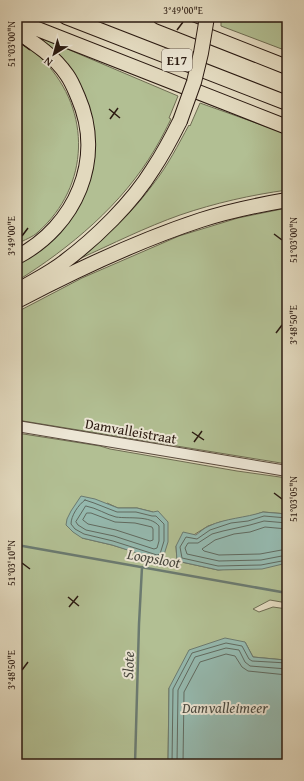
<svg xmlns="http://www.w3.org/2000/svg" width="304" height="781" font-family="'Gentium Book Plus',serif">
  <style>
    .green { fill: #b2bf93; stroke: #6e6c52; fill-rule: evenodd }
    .water { fill: #95bab0; stroke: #6b7a70 }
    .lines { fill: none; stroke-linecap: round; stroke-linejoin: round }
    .shore { stroke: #606a60; stroke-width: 1 }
    .stream { stroke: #6b7a70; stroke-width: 2.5 }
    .tertiary-casing { stroke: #594a3c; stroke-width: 12 }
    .motorway-casing { stroke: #2b1a11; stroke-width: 16 }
    .tertiary { stroke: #ece6d5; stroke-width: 10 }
    .motorway { stroke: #e2d9be; stroke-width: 14 }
    .motorway-bridge-casing { stroke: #2b1a11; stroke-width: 16; stroke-linecap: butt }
    .motorway-bridge { stroke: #e2d9be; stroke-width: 14 }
    .ticks { fill: none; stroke: #2b1a11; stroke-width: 1.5 }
    .labels { text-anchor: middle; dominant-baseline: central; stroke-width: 4; stroke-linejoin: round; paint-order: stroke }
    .shield { fill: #ece6d5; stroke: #65574c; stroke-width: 1 }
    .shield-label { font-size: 13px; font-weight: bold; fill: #2b1a11 }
    .street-label { font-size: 14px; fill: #2b1a11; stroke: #ece6d5 }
    .water-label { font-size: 15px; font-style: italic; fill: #4b4a41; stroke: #ece6d5 }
    .neatline { fill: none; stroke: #2b1a11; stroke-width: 1.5 }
    .ticks-label { font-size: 10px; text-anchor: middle; fill: #2b1a11 }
  </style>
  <rect width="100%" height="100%" fill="#e2d9be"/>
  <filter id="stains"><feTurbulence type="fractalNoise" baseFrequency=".005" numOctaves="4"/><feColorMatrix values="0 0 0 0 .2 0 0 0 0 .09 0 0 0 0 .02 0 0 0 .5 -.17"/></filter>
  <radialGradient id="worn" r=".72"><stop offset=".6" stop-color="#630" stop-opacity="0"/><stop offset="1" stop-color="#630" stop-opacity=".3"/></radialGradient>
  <path class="green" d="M221,17h66v34l-66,-25z
    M39,37l139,59 -9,22 2,1c-5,10 -10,20 -16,30 -32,55 -85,99 -138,132v-21l59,-54 14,-88 -51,-78z
    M17,41c9,6 20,12 27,20 48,50 46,125 -6,171 -5,5 -14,8 -21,12z
    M200,103l87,31v56c-36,5 -72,13 -107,25 -34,12 -68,29 -101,44 28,-23 54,-47 75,-76 14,-18 24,-38 35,-58l1,1z
    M287,208v256l-270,-44v-108l65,-34 97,-42 59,-18z
    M17,433l83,13 10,3 127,22 50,7v36l-24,-2 -15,5 -28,5 -12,4 -32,20 1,15 41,9 69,-7v40l-17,-3 -17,9 6,3 14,-5 14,2v48l-2,3 -32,-3 -8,-15 -76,46 -1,76h-151zM107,503l11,5h19l16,4 9,48 -50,-15 -30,-7z"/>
  <path class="water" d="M81,496l14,3 23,9h19l16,4 5,-1 10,11v20l-6,19 -50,-16 -30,-7 -9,-6 -7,-7 1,-6 4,-8z
    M263,512l24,2v49l-25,6 -44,1 -41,-9 -1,-15 7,-14 13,3c4,-3 8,-7 13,-9 17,-8 36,-8 54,-14z
    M225,638l20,4 8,15 32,3 2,-3v107h-119l1,-76 20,-38z"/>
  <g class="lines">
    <path class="shore" d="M85,500l9,3 23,9h19l16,4h4l8,8v17l-4,13 -3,1 -44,-14 -29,-7 -9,-5 -4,-5c0,-8 7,-19 14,-24z
      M86,506c11,2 21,9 30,11 13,2 34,-2 43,9v15l-2,7 -3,1 -40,-13 -28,-6 -8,-5 -2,-3z
      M87,513h4l24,9 20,1 17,4 1,2v11l-3,1 -34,-11 -28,-6 -5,-4z
      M287,518l-23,-2 -16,5 -17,2 -21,7 -13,9 -11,-2 -6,10 2,11 36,8 43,-1 26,-5
      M287,523l-23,-2 -14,4 -27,6 -11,3 -14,9h-10l-3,5 2,6 32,7 42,-1 26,-5
      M287,529l-22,-2 -15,5 -16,2 -19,6 -13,9 2,2 15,4 41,-1 27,-5
      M172,764l1,-75 19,-36 34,-10 16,3 7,13 3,2 35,2
      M177,764l1,-74 17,-33 31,-9 13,2 6,12 5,4 37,3
      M183,764l1,-72 16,-30 26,-8 9,2 7,11 6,4 39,4"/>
    <path class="stream" d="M17,545l270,48
      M135,764l4,-140 3,-57"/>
    <defs>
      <path id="tertiary" d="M17,426l270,45"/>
      <path id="motorway" d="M66,17l221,86
        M160,17l127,50
        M17,21l270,106
        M17,32c19,12 37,24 50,43 5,7 8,15 11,22 27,62 -2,129 -61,160
        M17,291c16,-10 33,-18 47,-29 32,-24 68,-59 89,-93 10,-15 19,-32 27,-48
        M17,301c59,-31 120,-60 184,-81 28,-9 57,-15 86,-20"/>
    </defs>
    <use href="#tertiary" class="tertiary-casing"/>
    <use href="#motorway" class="motorway-casing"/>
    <use href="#tertiary" class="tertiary"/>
    <use href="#motorway" class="motorway"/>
    <defs>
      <path id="motorway-bridge" d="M180,121l14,-39 7,-29 6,-36"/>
    </defs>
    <use href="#motorway-bridge" class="motorway-bridge-casing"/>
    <use href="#motorway-bridge" class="motorway-bridge"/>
  </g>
  <path class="ticks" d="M177,30l6,-8M22,44l8,6M109,109l11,9M110,119l8,-11M274,234l8,6M22,236l6,-8M276,333l6,-8M192,432l12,8M194,442l8,-11M274,493l8,6M22,563l8,6M68,597l11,9M69,607l9,-11M22,670l6,-8"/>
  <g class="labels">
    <rect class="shield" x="162" y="49" width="30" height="22" rx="3"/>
    <g class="shield-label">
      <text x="177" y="60">E17</text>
    </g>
    <g class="street-label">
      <text transform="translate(131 431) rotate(10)">Damvalleistraat</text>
    </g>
    <g class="water-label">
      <text transform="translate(154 558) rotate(10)">Loopsloot</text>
      <text transform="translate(128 665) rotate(-88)">Slote</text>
      <text x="225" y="707">Damvalleimeer</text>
    </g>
  </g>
  <rect width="304" height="781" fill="none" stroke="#e2d9be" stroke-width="44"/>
  <g transform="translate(54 54) rotate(217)" stroke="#ece6d5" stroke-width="3" paint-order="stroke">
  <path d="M0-3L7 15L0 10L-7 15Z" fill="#2b1a11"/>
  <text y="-6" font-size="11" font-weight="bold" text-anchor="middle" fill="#2b1a11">N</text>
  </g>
  <rect x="22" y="22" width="260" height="737" class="neatline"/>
  <g class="ticks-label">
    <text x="183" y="14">3°49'00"E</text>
    <text transform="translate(11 44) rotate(-90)" y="4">51°03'00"N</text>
    <text transform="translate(11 236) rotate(-90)" y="4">3°49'00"E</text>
    <text transform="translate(293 240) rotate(-90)" y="4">51°03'00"N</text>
    <text transform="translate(293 325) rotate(-90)" y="4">3°48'50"E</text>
    <text transform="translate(293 499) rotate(-90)" y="4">51°03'05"N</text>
    <text transform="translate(11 563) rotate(-90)" y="4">51°03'10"N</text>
    <text transform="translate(11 670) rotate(-90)" y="4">3°48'50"E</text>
  </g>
  <rect width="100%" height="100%" filter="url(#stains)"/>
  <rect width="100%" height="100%" fill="url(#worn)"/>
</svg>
